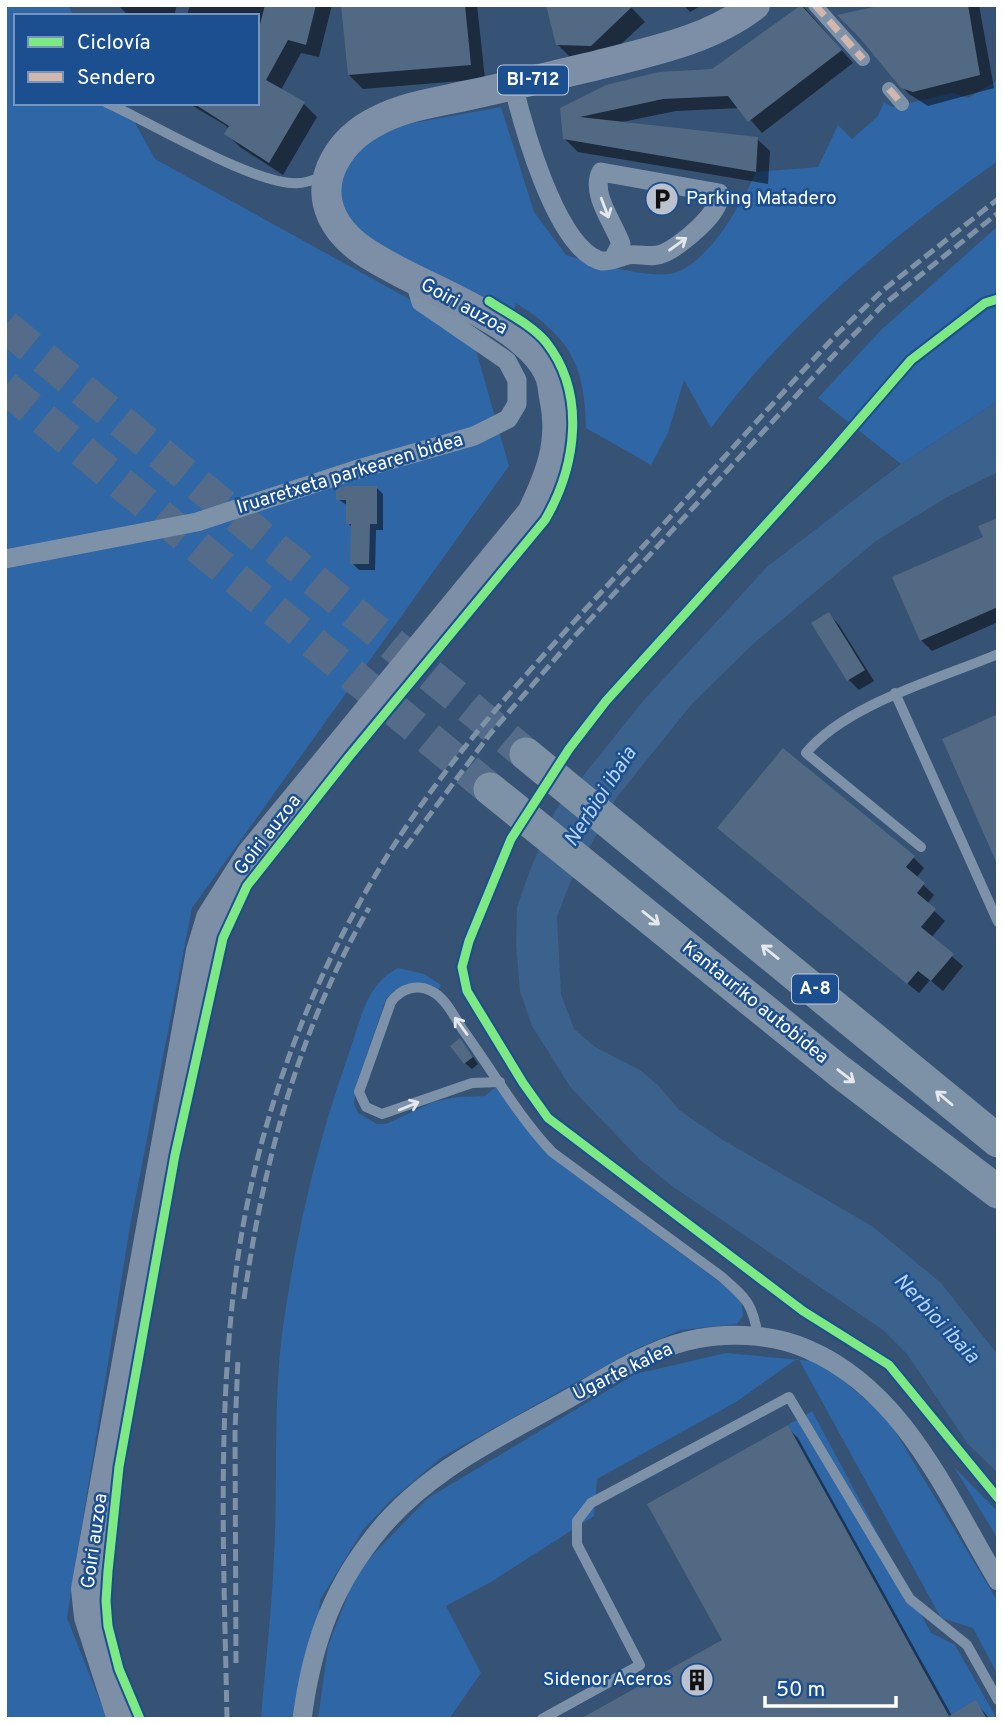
<svg xmlns="http://www.w3.org/2000/svg" width="1003" height="1724" font-family="Overpass,sans-serif">
  <style>
    .green { fill: #2f66a5 }
    .water { fill: #3b618d }
    .shadow { fill: #0007 }
    .building { fill: #526984 }
    .lines { fill: none; stroke-linecap: round; stroke-linejoin: round }
    .motorway-tunnel { stroke: #546c89; stroke-width: 33; stroke-dasharray: 33 17; stroke-linecap: butt }
    .service { stroke: #7d92a8; stroke-width: 10 }
    .pedestrian { stroke: #7d92a8; stroke-width: 14 }
    .minor { stroke: #7d92a8; stroke-width: 19 }
    .primary { stroke: #7d8ea7; stroke-width: 30 }
    .motorway { stroke: #7e92a7; stroke-width: 33 }
    .rail { stroke: #7e92a7; stroke-width: 5; stroke-dasharray: 12 5; stroke-linecap: butt }
    .quiet { stroke: #d1b7ad; stroke-width: 7; stroke-dasharray: 14 7; stroke-linecap: butt }
    .cycleway-casing { stroke: #1b4f8f; stroke-width: 13 }
    .cycleway { stroke: #7ce984; stroke-width: 9 }
    .oneway { stroke: #e5e9ee }
    .oneway2 { stroke: #e5e9ed }
    .labels { text-anchor: middle; dominant-baseline: central; stroke-width: 5; stroke-linejoin: round; paint-order: stroke }
    .shield { fill: #1b4f8f; stroke: #bbcadd; stroke-width: 2 }
    .shield-label { font-size: 18px; font-weight: bold; fill: #fff }
    .poi-label { font-size: 19px; fill: #fff; stroke: #1b4f8f; text-anchor: start }
    .street-label { font-size: 19px; fill: #fff; stroke: #1b4f8f }
    .water-label { font-size: 21px; font-style: italic; fill: #b5d3f5; stroke: #1b4f8f }
  </style>
  <rect width="100%" height="100%" fill="#365274"/>
  <path class="green" d="M5,5h63l6,11h-58v87h108l31,56 316,174 38,133 -317,442 -62,318 -63,392 40,101h-102z
    M998,80v81c-106,75 -210,162 -287,267l-27,-48 -16,53 -17,32 -65,-37c-1,-64 -17,-91 -70,-125l-6,28 -168,-109 -4,-53 42,-40 121,-22 33,105 32,43c25,7 88,26 111,17 33,-12 65,-69 79,-100l62,-5 20,-42 14,14 26,-23 6,-14 8,5 61,-14 15,5z
    M998,226v175l-97,63 -83,-66 63,-68z
    M398,968l26,6 17,11 -2,4c-21,-9 -38,-9 -53,10l-30,86 -2,19 4,9 19,11h9l47,-22 24,-5 28,-1 12,-10 51,69 185,137 9,12 1,12 -6,8 -56,6 -45,19 -194,108 -53,45 -26,28 -43,70 -8,119h-51c4,-55 11,-109 13,-164 4,-73 -1,-148 8,-221 13,-95 34,-188 66,-278 12,-33 17,-72 50,-88z
    M726,1353l85,8 21,10 55,47 111,184v73l-25,-47 -32,-10 -143,-260 -62,44 -139,77 -3,37 -103,66 -45,24 35,67 -32,46h-131l10,-73 29,-75 71,-73 207,-124z
    M812,1411l119,222 24,12 42,74h-10l-11,-18 -27,15 -161,-291z
    M954,1467l44,45v27z"/>
  <path class="water" d="M998,401v71l-54,27 -68,42 -124,104 -61,60 -74,92 -47,86 -13,34 4,77 13,35 21,18 45,23 18,15 21,25 44,30 149,86 69,57 57,72v118l-30,-29 -61,-90 -24,-24 -211,-144 -32,-26 -69,-72 -39,-62 -12,-35 -4,-46 1,-38 13,-37 25,-59 88,-110 125,-135 133,-102z"/>
  <path class="shadow" d="M118,5h59l-3,11h-39l-8,-2z
    M190,5h142l-13,52 -18,-4 -20,37 23,14 13,13 -34,58 -43,-28 -13,-13 2,-5 -4,-4 -37,-22h69v-87h-70z
    M343,5h134l8,74 -122,10 -14,-14z
    M629,5l16,17 -40,37h-33l-14,-14z
    M684,5h18l-12,7z
    M892,5h87l15,83 -66,18 -19,-12 -15,-15z
    M803,6l50,57 -91,70 -22,-25 -64,3 -54,11 135,17 13,12 -2,33 -190,-32 -13,-13 -3,-30 150,-38z
    M376,487l7,7v36h-7l-1,40h-16l-7,-7 1,-35 -5,-5v-17l-10,-7z
    M998,520v102l-66,29 -11,-11 -27,-62 91,-40z
    M829,614l10,11 35,56 -15,9 -10,-10 -35,-56z
    M730,838l183,19 11,11 -8,10 18,17 -7,9 18,17 -14,17 32,28 -20,25 -13,-11 -11,13z
    M466,1047l12,17 -6,5 -7,-6z
    M787,1427l11,11 154,278 24,-13 14,16h-407l141,-78z"/>
  <path class="building" d="M265,5h51l-10,40 -18,-5 -22,40 39,22 -36,61 -45,-29 5,-8 -36,-23h64v-67z
    M341,5h124l6,60 -123,10z
    M546,5h88l-43,41 -35,-1z
    M801,5l41,45 -94,72 -20,-26 -65,3 -83,18 178,20 -2,35 -193,-33 -3,-31 46,-23 53,-13 53,-3z
    M883,5h85l12,70 -67,17 -12,-4 -42,-51 -22,-22z
    M346,486h31v38h-7l-1,40h-19l1,-40h-5v-24h-10v-11z
    M998,518v89l-78,34 -28,-64 91,-40 -5,-11z
    M829,612l36,58 -18,11 -36,-58z
    M998,714v152l-56,-127z
    M783,748l132,108 -9,11 19,16 -8,10 19,16 -15,18 33,27 -23,27 -13,-10 -11,13 -190,-156z
    M460,1038l13,19 -9,7 -14,-18z
    M788,1425l161,291 27,-16 11,19h-407l142,-79 -75,-136z"/>
  <g class="lines">
    <path class="motorway-tunnel" d="M5,326l521,428
      M5,387l485,402"/>
    <path class="service" d="M107,103c43,19 150,84 192,80 8,0 18,-5 26,-7
      M895,693l103,229
      M921,847l-115,-94c40,-49 133,-74 192,-99
      M500,1082l-28,1 -90,31 -16,-7 -7,-15 32,-90c10,-14 27,-19 42,-10 13,7 22,26 30,38 29,40 55,86 89,122l170,125c25,22 31,27 36,60
      M542,1719l98,-54 -63,-121v-23l14,-18 198,-106 121,202 57,46 31,55"/>
    <path class="pedestrian" d="M815,5l48,54
      M889,89l13,15"/>
    <path class="minor" d="M513,85c11,44 40,148 79,172 2,1 8,4 10,4 8,1 17,-4 26,-6 12,-2 24,4 36,-2 15,-6 60,-42 55,-60l-118,-21c-11,22 13,51 20,72l-8,15
      M5,559l192,-37 158,-52 119,-34 34,-17 9,-15v-24l-10,-19 -86,-59 -3,-10 5,-8
      M302,1719c9,-68 27,-125 70,-180 50,-66 126,-101 196,-140 37,-21 78,-48 119,-58 38,-9 84,-8 120,8 97,41 140,147 191,232"/>
    <path class="primary" d="M122,1719l-33,-102 -3,-28 115,-638 10,-33 40,-63 281,-342c18,-37 31,-70 23,-111 -2,-8 -2,-18 -5,-26 -19,-48 -107,-81 -150,-104 -26,-14 -55,-28 -68,-56 -18,-40 11,-78 45,-95 28,-15 61,-19 92,-26 43,-9 86,-20 129,-30 55,-14 112,-25 157,-60"/>
    <path class="motorway" d="M526,754l472,387
      M490,789l349,282 159,121"/>
    <path class="rail" d="M405,848l85,-114 84,-97 258,-280 50,-51 116,-93
      M244,1299c19,-136 55,-271 125,-391
      M236,1663l-1,-232 3,-73
      M227,1719c-3,-157 -11,-313 12,-469 26,-168 95,-328 196,-464 61,-83 134,-158 203,-234 67,-73 132,-146 199,-218l45,-43 116,-92"/>
    <path class="quiet" d="M815,5l48,54
      M889,89l13,15"/>
    <defs>
      <path id="cycleway" d="M998,299l-13,4 -74,57 -84,97 -221,244 -37,48 -58,90 -42,102 -7,26 5,24 56,92 25,35 255,193 86,54 109,133
        M140,1719l-21,-50 -11,-43 -2,-25 2,-30 11,-104 56,-312 48,-217 24,-52 101,-128 197,-238c31,-53 42,-126 1,-178 -14,-17 -39,-29 -57,-41"/>
    </defs>
    <use href="#cycleway" class="cycleway-casing"/>
    <use href="#cycleway" class="cycleway"/>
  </g>
  <defs><path id="oneway-shaft" d="M-6 0H5M1.5-3L5.5 0L1.5 3" fill="none" stroke-width="1.6" stroke-linecap="round" stroke-linejoin="round" transform="scale(1.75)"/></defs>
  <g class="oneway">
    <use href="#oneway-shaft" transform="translate(605 208) rotate(69)"/>
    <use href="#oneway-shaft" transform="translate(678 244) rotate(-36)"/>
    <use href="#oneway-shaft" transform="translate(461 1026) rotate(-126)"/>
    <use href="#oneway-shaft" transform="translate(409 1106) rotate(-22)"/>
  </g>
  <g class="oneway2">
    <use href="#oneway-shaft" transform="translate(651 918) rotate(39)"/>
    <use href="#oneway-shaft" transform="translate(770 952) rotate(-141)"/>
    <use href="#oneway-shaft" transform="translate(846 1076) rotate(38)"/>
    <use href="#oneway-shaft" transform="translate(944 1098) rotate(-140)"/>
  </g>
  <defs>
    <symbol id="parking-disc" viewBox="-11 -11 22 22"><circle r="9.5" fill="#b9c2ce" stroke="#1b4f8f"/><path d="M-3.5-5.5H1a3.5 3.5 0 0 1 0 7H-1V5.5H-3.5ZM-1-3.4V-.6H.8a1.4 1.4 0 0 0 0-2.8Z" fill="#111"/></symbol>
    <symbol id="building-disc" viewBox="-11 -11 22 22"><circle r="9.5" fill="#b9c2ce" stroke="#1b4f8f"/><path d="M-4-6H4V6H1V3H-1V6H-4ZM-2.5-4.3h1.7v1.8h-1.7ZM.8-4.3h1.7v1.8H.8ZM-2.5-1h1.7V.8h-1.7ZM.8-1h1.7V.8H.8Z" fill="#111"/></symbol>
  </defs>
  <g fill-rule="evenodd">
    <use href="#parking-disc" x="643" y="180" width="38" height="38"/>
    <use href="#building-disc" x="678" y="1661" width="38" height="38"/>
  </g>
  <g class="labels">
    <g class="shield">
      <rect x="498" y="65.5" width="70" height="29" rx="5"/>
      <rect x="792" y="974.5" width="46" height="29" rx="5"/>
    </g>
    <g class="shield-label">
      <text x="533" y="80">BI-712</text>
      <text x="815" y="989">A-8</text>
    </g>
    <g class="poi-label">
      <text x="686" y="199">Parking Matadero</text>
      <text x="672" y="1680" text-anchor="end">Sidenor Aceros</text>
    </g>
    <g class="street-label">
      <text transform="translate(464 307) rotate(29)">Goiri auzoa</text>
      <text transform="translate(350 474) rotate(-17)">Iruaretxeta parkearen bidea</text>
      <text transform="translate(268 835) rotate(-52)">Goiri auzoa</text>
      <text transform="translate(755 1003) rotate(39)">Kantauriko autobidea</text>
      <text transform="translate(623 1372) rotate(-26)">Ugarte kalea</text>
      <text transform="translate(95 1541) rotate(-82)">Goiri auzoa</text>
    </g>
    <g class="water-label">
      <text transform="translate(601 797) rotate(-57)">Nerbioi ibaia</text>
      <text transform="translate(936 1319) rotate(47)">Nerbioi ibaia</text>
    </g>
  </g>
  <rect width="1003" height="1724" fill="none" stroke="#ffffff" stroke-width="14"/>
  <rect x="14" y="14" width="245" height="91" fill="#1b4f8f" stroke="#7695bc" stroke-width="2"/>
  <rect x="28" y="37" width="35" height="10" fill="#7ce984" stroke="#7695bc" stroke-width="2"/>
  <text x="77" y="49" font-size="21" fill="#ffffff">Ciclovía</text>
  <rect x="28" y="72" width="35" height="10" fill="#d1b7ad" stroke="#7695bc" stroke-width="2"/>
  <text x="77" y="84" font-size="21" fill="#ffffff">Sendero</text>
  <path d="M765 1696v10h131v-10" fill="none" stroke="#ffffff" stroke-width="3.5"/>
  <text x="776" y="1696" font-size="21" fill="#ffffff" stroke="#1b4f8f" stroke-width="5" paint-order="stroke">50 m</text>
</svg>
